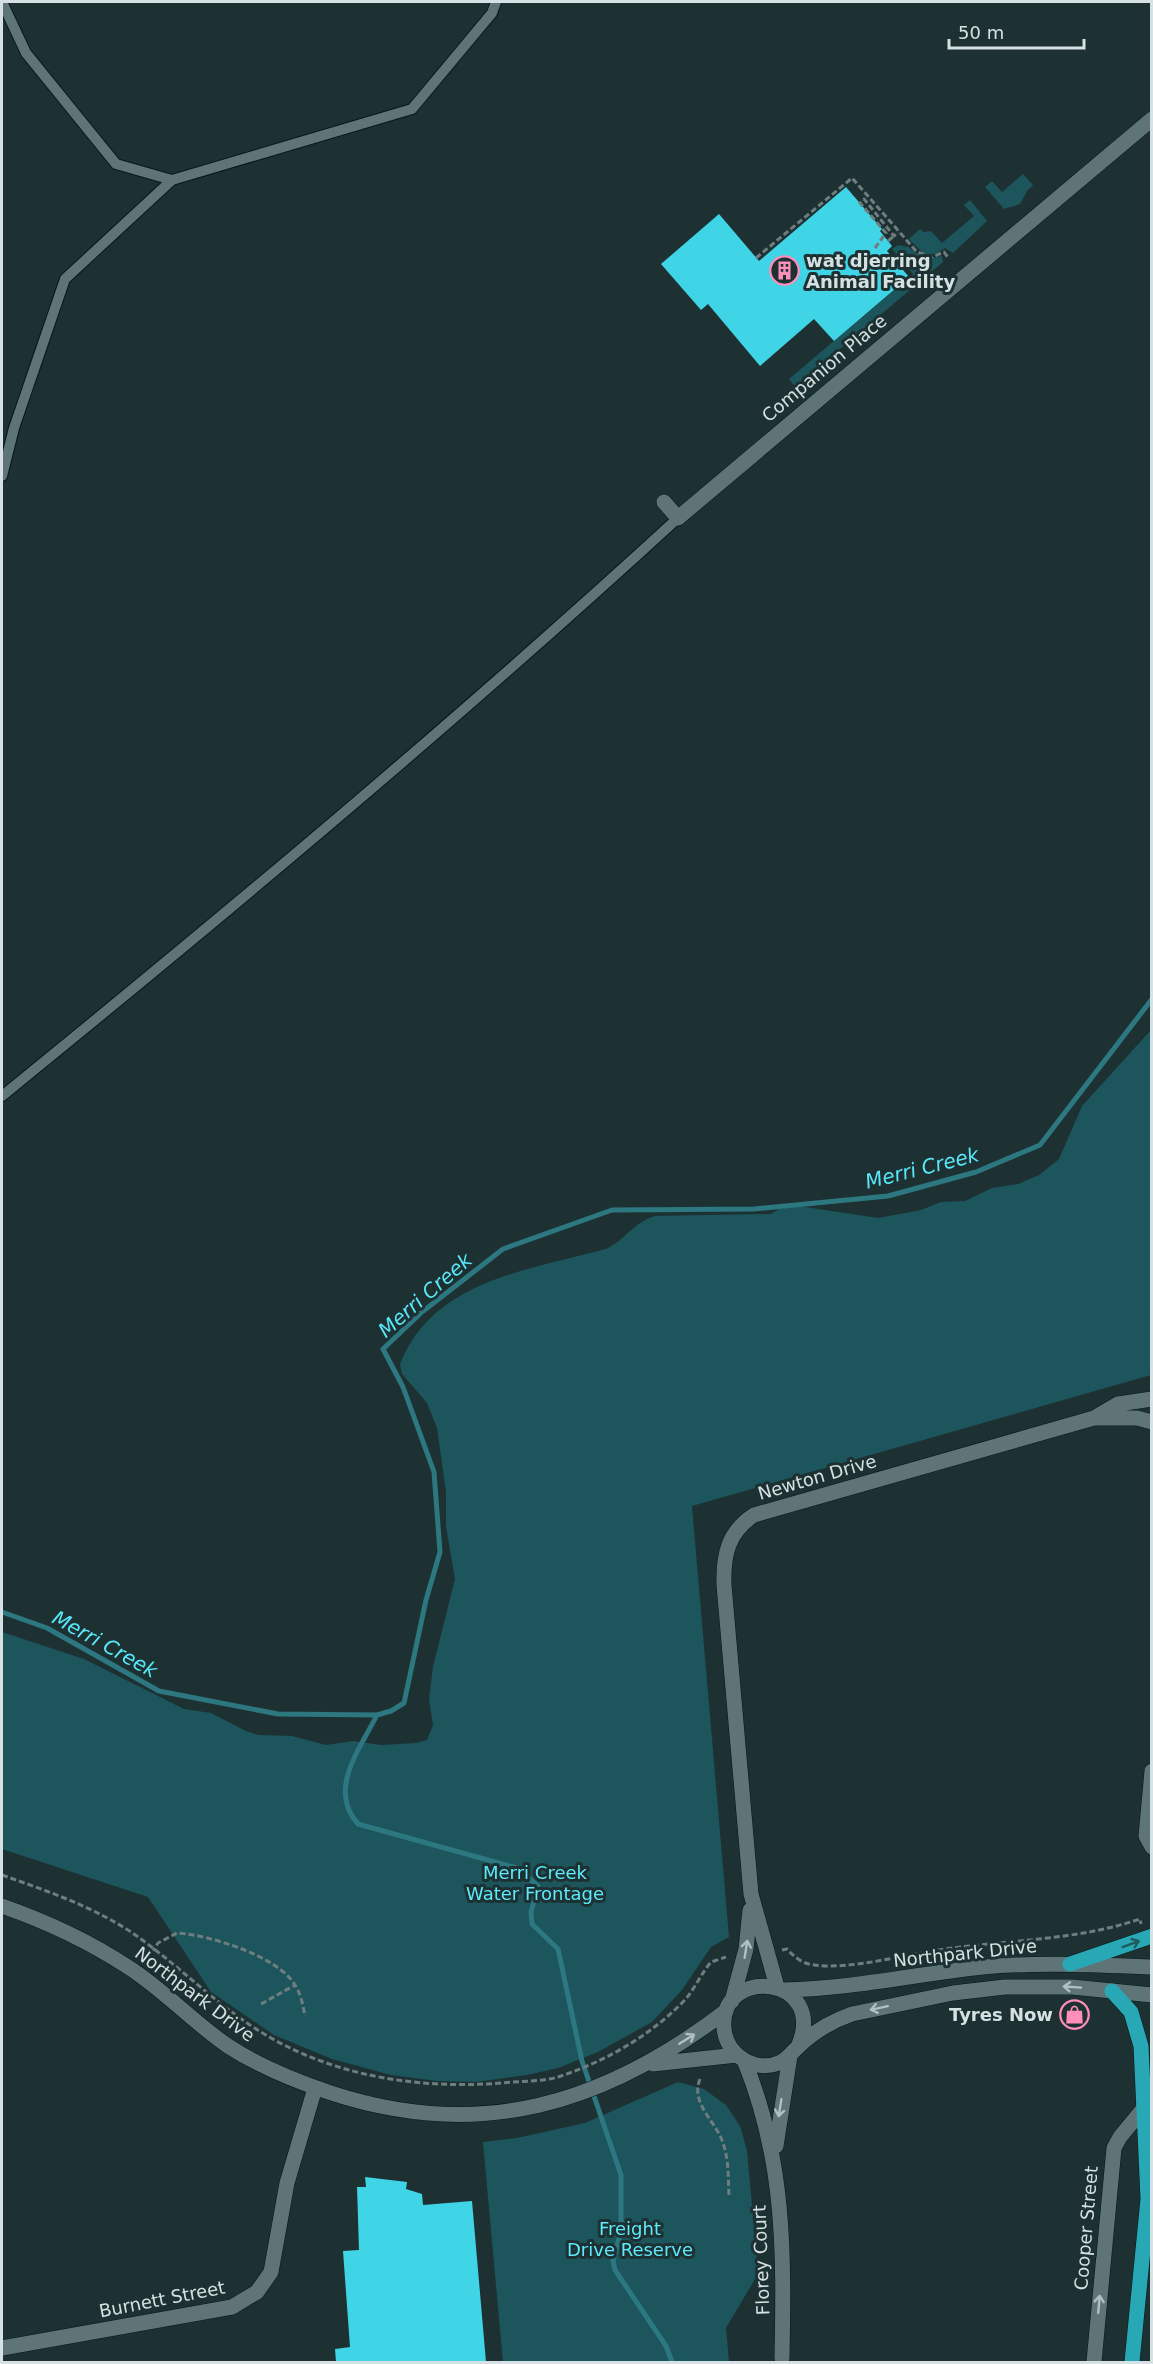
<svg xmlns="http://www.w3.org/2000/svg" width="1153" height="2364" font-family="'DejaVu Sans',sans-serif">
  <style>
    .green { fill: #1c555c }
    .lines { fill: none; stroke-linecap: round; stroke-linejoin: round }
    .stream { stroke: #2c7780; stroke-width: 5 }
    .building { fill: #40d5e6 }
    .service-casing { stroke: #05181b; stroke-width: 12 }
    .minor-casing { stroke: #05181b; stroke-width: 16 }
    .primary-casing { stroke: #05181b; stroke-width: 16 }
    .path { stroke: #6e7e80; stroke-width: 3; stroke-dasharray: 6 3; stroke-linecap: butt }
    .service { stroke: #5e7477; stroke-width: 10 }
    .minor { stroke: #5e7477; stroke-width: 15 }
    .primary { stroke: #27a8b4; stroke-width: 15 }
    .oneway { stroke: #205b60 }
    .oneway2 { stroke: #b1c0c2 }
    .labels { text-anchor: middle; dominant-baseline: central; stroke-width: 6; stroke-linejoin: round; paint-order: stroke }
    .poi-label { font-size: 18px; font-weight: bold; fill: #d5e1e2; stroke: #1d3133; text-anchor: start }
    .street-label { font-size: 18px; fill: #d5e1e2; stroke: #1d3133 }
    .park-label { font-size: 18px; fill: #5debfc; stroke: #1d3133 }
    .water-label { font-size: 20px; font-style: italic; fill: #58e7f8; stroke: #1d3133 }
  </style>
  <rect width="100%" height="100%" fill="#1d3133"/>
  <path class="green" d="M1023,174l10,11 -6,6 -7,13 -16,5 -19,-22 7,-6 10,11z
    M970,200l17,21 -34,32 -8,-5 -10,6h-11l-15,-15 11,-10 4,3 7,-1 11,12 32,-27 -10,-11z
    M898,245l10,2 17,12 17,-3 1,6 -148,125 -6,-8 124,-105 -21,-25z
    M1151,1030v345l-459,131 37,431 -18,10 -29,43 -30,32 -54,30 -40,16 -31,7 -51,7 -39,-1 -46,-6 -59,-16 -58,-24 -63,-43 -63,-95 -146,-48v-217l82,27 100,50 27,4 35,18 12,4 34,1 34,9 27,-4 28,4 35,-2 11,-3 6,-15 -4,-26 4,-32 22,-88 -9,-52v-35l-9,-64 -10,-25 -25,-29 -2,-10c33,-84 129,-94 206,-115 19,-9 28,-27 49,-33l116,-2 13,-8 8,-1 86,13 43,-8 20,-8 24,-1 27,-13 26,-4 21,-9 20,-16 23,-53z
    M678,2082l26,7 22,16 14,21 7,24 11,124 -32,54 3,34h-226l-20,-220 34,-4 68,-15z"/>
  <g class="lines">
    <path class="stream" d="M2,1612l45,16 112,63 119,23 99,1 14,-4 13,-8 22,-103 14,-48 -6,-80 -31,-85 -20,-38 39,-37 81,-63 109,-39 142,-1 134,-13 88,-24 64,-27 112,-146
      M377,1715c-17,34 -50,75 -19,109l159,44 21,18 -7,26 1,12 26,25 24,112 39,114v56l-8,30 2,9 51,76 6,16"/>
  </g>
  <path class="building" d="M846,187l36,42 -2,2 12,15 -5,5 22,26 -75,64 -20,-22 -54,47 -52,-62 -7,6 -40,-46 58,-50 40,47z
    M365,2177l42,5 -1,7 16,5 1,11 49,-4 14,161h-150l-1,-13 15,-2 -7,-96 16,-1 -2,-63h9z"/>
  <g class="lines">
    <defs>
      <path id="service" d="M2,2l24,51 90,111 56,16 240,-71 80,-96 4,-11
        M2,476l12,-48 51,-149 107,-99
        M2,1096c230,-187 457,-377 676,-578"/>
      <path id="minor" d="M664,502l14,16 474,-399
        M1094,1418l24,-14 34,-5
        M1152,1771l-6,65 6,11
        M2,1906c43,15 88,36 126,61 36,23 65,55 100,79 32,21 67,35 103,47 150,49 273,11 395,-82
        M777,1987l-26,-93 -27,-309c-1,-30 4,-53 30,-70l340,-97h43l15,4
        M783,1990c68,-1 133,-16 200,-23 56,-5 112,-2 169,0
        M732,2001l14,-52 4,-39
        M798,2047c31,-72 -79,-82 -74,-19 2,27 31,46 57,34 7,-4 11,-10 17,-15 15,-15 34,-26 54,-33l101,-21 52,-6h67l80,8
        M744,2060c41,100 40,192 38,298
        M653,2064l84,-9
        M776,2146l14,-90
        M2,2348l230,-41 25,-15 14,-20 16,-89 28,-95
        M1094,2362l20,-214 6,-11 24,-29"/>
      <path id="primary" d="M1070,1964l82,-28
        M1112,1991l19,21 10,34 7,153
        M1132,2362l17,-173"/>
    </defs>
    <use href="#service" class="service-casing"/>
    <use href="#minor" class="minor-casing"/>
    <use href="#primary" class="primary-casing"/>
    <path class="path" d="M888,241l6,-5
      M875,248l11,-15 -26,-30 4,-4 30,37 4,-4
      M756,258l96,-80 65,74 15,5 12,-5 5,7
      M2,1875c48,17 98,34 139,64 45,33 82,72 130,99 74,42 160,52 242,44 15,-1 31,-1 45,-5 46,-15 90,-40 124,-74 12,-12 18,-28 29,-41l15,-5
      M782,1950l5,-1c7,8 16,15 27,16 38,5 92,-11 131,-16 64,-9 134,-9 195,-30l1,5
      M146,1960l12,-17 19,-10c32,2 101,23 118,52 6,9 8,21 10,31
      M261,2004l34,-19
      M700,2079c-10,25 16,42 23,64 6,17 5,34 6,52"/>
    <use href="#service" class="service"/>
    <use href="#minor" class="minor"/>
    <use href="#primary" class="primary"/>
  </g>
  <defs><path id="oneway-shaft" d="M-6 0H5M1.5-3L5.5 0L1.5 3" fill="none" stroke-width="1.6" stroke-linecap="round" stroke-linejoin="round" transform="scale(1.5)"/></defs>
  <use class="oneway" href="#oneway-shaft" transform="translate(1131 1944) rotate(-20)"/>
  <g class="oneway2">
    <use href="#oneway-shaft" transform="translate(746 1949) rotate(-81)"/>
    <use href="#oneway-shaft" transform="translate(1072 1987) rotate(-176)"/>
    <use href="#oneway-shaft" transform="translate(879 2008) rotate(168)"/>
    <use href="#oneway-shaft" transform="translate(687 2039) rotate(-32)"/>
    <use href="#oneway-shaft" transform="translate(780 2108) rotate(99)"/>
    <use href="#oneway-shaft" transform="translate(1099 2304) rotate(-85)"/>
  </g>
  <defs>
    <symbol id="building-ring" viewBox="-11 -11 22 22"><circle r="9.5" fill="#1d3133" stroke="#ff8eba" stroke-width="1.5"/><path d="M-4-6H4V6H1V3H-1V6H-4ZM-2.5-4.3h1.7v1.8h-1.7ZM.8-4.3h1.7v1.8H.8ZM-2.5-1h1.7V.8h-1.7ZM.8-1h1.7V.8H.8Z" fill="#ff8eba"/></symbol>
    <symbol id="shop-ring" viewBox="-11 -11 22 22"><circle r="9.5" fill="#1d3133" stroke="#ff8eba" stroke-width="1.5"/><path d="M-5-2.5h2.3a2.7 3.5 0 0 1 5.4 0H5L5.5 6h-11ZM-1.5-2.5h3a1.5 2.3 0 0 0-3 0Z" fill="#ff8eba"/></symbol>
  </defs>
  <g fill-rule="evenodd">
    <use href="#building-ring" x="768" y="254" width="33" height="33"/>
    <use href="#shop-ring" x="1058" y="1998" width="33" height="33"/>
  </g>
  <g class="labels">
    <g class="poi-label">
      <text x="806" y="260">wat djerring<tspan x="806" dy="21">Animal Facility</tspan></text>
      <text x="1053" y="2014" text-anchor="end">Tyres Now</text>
    </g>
    <g class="street-label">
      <text transform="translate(824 368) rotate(-40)">Companion Place</text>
      <text transform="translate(817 1477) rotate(-16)">Newton Drive</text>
      <text transform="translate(965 1953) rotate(-6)">Northpark Drive</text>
      <text transform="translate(195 1994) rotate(37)">Northpark Drive</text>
      <text transform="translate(1086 2228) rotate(-85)">Cooper Street</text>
      <text transform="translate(761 2260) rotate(-92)">Florey Court</text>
      <text transform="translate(162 2299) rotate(-11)">Burnett Street</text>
    </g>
    <g class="park-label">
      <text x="535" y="1872">Merri Creek<tspan x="535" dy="21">Water Frontage</tspan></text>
      <text x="630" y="2228">Freight<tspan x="630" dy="21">Drive Reserve</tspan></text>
    </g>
    <g class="water-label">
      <text transform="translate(922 1168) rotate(-14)">Merri Creek</text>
      <text transform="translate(425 1295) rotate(-41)">Merri Creek</text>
      <text transform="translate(105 1644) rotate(29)">Merri Creek</text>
    </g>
  </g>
  <rect width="1153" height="2364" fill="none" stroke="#d5e1e2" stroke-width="6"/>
  <path d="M949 39v9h135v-9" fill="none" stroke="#d5e1e2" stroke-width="3"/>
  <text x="958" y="39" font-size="18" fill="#d5e1e2" stroke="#1d3133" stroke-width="4.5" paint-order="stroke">50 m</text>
</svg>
